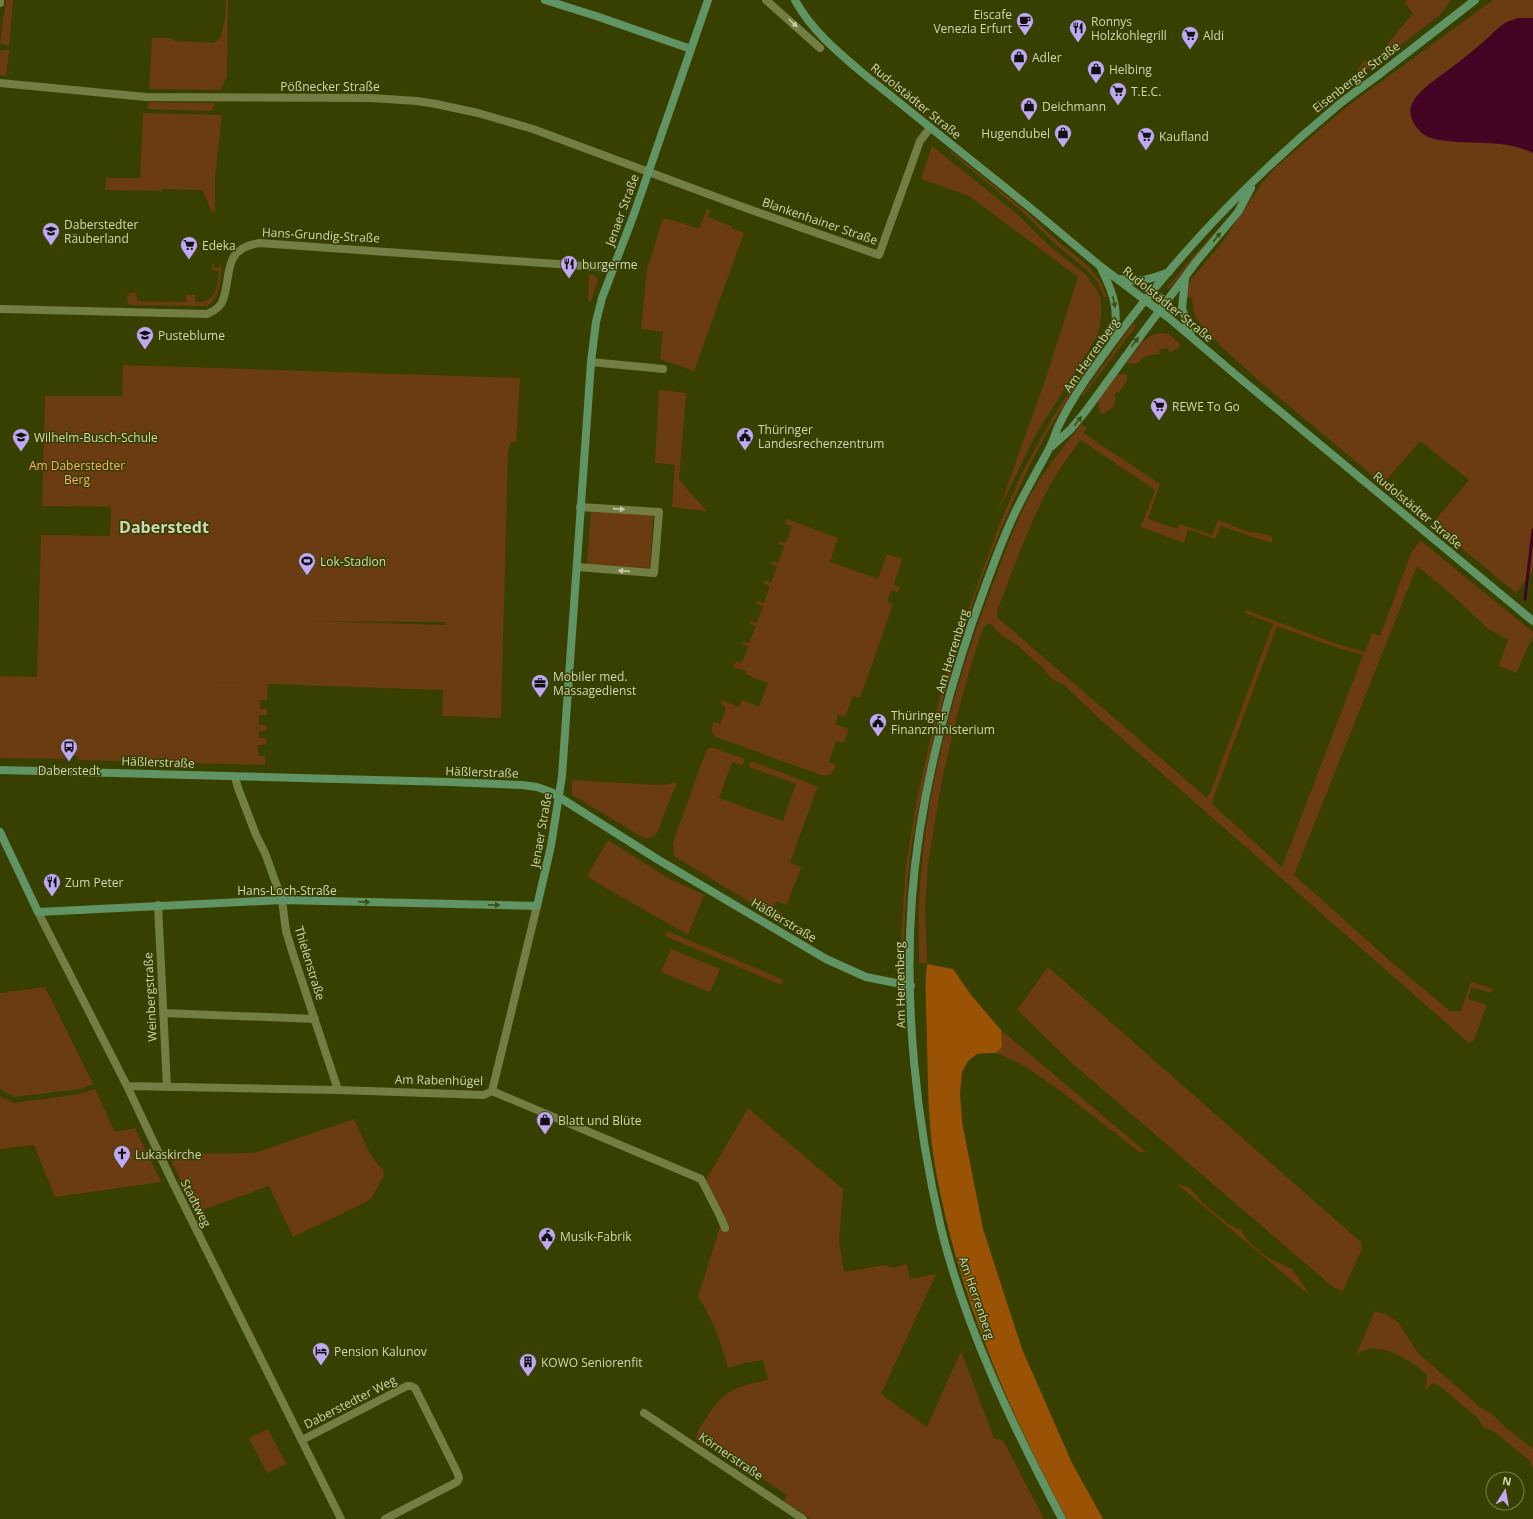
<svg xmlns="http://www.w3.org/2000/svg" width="1533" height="1519" font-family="'Open Sans',sans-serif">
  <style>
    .green { fill: #6b3b11; fill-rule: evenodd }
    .forest { fill: #9a5205 }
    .water { fill: #430322 }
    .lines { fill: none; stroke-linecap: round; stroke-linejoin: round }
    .stream { stroke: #430322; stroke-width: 3 }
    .street { stroke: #737e44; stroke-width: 8 }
    .secondary { stroke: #609464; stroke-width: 8 }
    .oneway { fill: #c7cdac }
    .oneway2 { fill: #3e4d0f }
    .labels { text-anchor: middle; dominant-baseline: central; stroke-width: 3; stroke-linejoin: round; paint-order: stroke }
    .poi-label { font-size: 12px; fill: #d0d6b8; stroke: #384000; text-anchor: start }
    .street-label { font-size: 12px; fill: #d0d6b8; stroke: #384000 }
    .park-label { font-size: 12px; fill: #feae71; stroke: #384000 }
    .district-label { font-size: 16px; font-weight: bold; fill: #d0d6b8; stroke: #384000 }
  </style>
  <rect width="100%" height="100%" fill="#384000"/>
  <path class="green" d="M6,0h7l-4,46 -9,-3z
    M226,0h2l-1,76 -6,14 -72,-1 3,-51h18l5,3 39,2 7,-5 4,-20z
    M1407,0h43l-2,5 -9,11 -67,50 -10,7 -4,-1v-3l7,-9 6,4 42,-51 -8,-10z
    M1493,0h40v567l-1,5 -16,21 -84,-69 37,-44 -49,-39 -37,43 -125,-104 -35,-32 -26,-28 -3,-7 -2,-15 -6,-1 2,-10 4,-9 29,-34 41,-61 13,-15 70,-60z
    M3,50h6l-3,26 -6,-1v-24z
    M149,102l66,1 -4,8 -63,-2z
    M143,113l79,2 -7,62v35l-4,-1 -8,-21 -41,-1v2l-57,-1 1,-12h34z
    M932,146l84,67 35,34 35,28 11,15 3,7 2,14 -4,24 -63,101 -37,76 48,-134 32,-101 -109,-81 -48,-17z
    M951,151l76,61 20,20 42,35 12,15 6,15h-3l-6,-15 -11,-12 -31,-25 -31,-31 -75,-62z
    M707,209l3,1 -2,7 23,9 2,3 11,4 -50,138 -34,-12 3,-27 -22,-3 6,-60 16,-50h6l30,10z
    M1224,221l-55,68 -2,-2z
    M212,263h2v4l6,1 1,-4h1c-2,14 -1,34 -15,42l-76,-1 -3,-2 -1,-7 3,-3h6l1,8 49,1v-7h9v7c21,1 22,-13 24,-31l-7,-1z
    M589,274l5,1 4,5 -7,21 -3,1z
    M1108,323h2c-4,26 -24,46 -37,68 -19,29 -37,60 -51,91 -45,96 -78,198 -98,301 -6,28 -12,55 -15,83 -3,29 -4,59 -6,88l-2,10 -7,6 6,-16 6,-89 11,-66 23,-103 23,-72 35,-96 24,-55 29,-53 51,-78z
    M1133,324l3,2 -53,70v-3z
    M1161,333l8,1 11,10 -1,4 -10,4 -1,-4 -9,2 1,4 -14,2 -10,8 -9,-1c10,-14 16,-28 34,-30z
    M123,365l397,13 -4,64h-5l-3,10 -7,266 -59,-2 1,-26 -237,-8 62,2 -1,16h-7v9h7v6h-8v10h7v6h-7v7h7v7h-8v11h7v9l-187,-5v-4h-9l-1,3 -68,-1v-82l37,1 4,-142 69,1 1,-29 -69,-1 3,-110h77zM310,621l135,1v26v-23z
    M1122,374l5,1v5l-8,13 -2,-2 -3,5 2,2 -3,9 -9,7 -3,-1 -3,-6v-7l19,-25z
    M659,390l27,3 -7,87 28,31 -35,-4 3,-42 -20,-2z
    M1081,424l6,4 -4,4 3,3 74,49 -12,35 29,10 3,-5 32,11 6,-15 33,13 5,-1 17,5 -2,6 -50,-17 -6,13 -27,-10 -4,14 -43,-16 14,-37 -74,-50c-41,48 -61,113 -84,171v6l210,181 3,-5 63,-169 -28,-11 1,-3 91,34 28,8 7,-19 8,3 32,-85c5,-3 4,-8 9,-10l112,91v4l-17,37 -17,-7 9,-26 -21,-12 -37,-35 -33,-27 -123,309 95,85 61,51h11l10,-29 22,7 -2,4 -20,-6 -3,12 19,6 -13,35 -5,3 -368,-323 -37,-35 -12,-6 -8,-10 -28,-25 -14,-8 -11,-12h-4l-4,4 -9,27 -16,57 -16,68 -14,83 -3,42 2,59 -8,-1c0,-30 -1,-60 2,-90 8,-95 35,-192 69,-281 14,-37 27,-76 48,-110 13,-20 29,-39 43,-58zM1277,626l58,21 28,8 -81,212 -70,-63 2,-8z
    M591,511l62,4 -3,53 -63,-4z
    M787,519l51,19 -8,24 48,17 9,-25 15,5 -8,26 6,2 -2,5 -7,-2 -4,12 6,3 -33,93 -7,-2 -8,21 -7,-2 -3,9 14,5 -5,14 -8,-2 -7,21 7,3c-3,7 -5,12 -15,10l-105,-38c-6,-4 -4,-9 -2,-15l6,2 6,-17 -6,-3 2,-4 17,7 3,-7 17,7 9,-24 -23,-9 1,-3 -13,-4 3,-6 6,2 6,-17 -6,-2 1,-3 6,2 7,-17 -6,-2v-3l7,2 6,-17 -7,-2 1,-3 7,2 6,-17 -6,-2 1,-4 6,3 6,-17 -6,-2 1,-3 6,2 6,-17 -5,-2v-3l7,2 6,-17 -7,-2z
    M709,748h4l32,11 -3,6 -10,-3 -13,36 64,23 13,-37 -47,-17 2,-6 66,25v2l-27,75 11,4 -14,38 -11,-4 -3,7 10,6 -2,7 -107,-65 -1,-13 33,-92z
    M572,780l84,5h8l13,-3 -20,51c-3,5 -8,6 -13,5l-72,-43z
    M608,840l60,38 36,17 -16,40 -84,-48 -17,-11z
    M667,931l117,49 -3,5 -116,-49z
    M671,949l49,20 -10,23 -49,-20z
    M1048,967l314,276 -1,8 -18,40 -10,-4 -260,-223 -56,-54z
    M45,987l48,97 -12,5 -67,8 -14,-8v-96z
    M1001,1030l145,122h-7c-26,-21 -53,-42 -80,-62 -22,-15 -38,-28 -63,-37l6,-6z
    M95,1089l20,43 20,-4 26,54 -106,15 -21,-52 -34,4v-53l14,7 66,-9z
    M748,1108l95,81 -4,52 5,31 41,-7 7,3 15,-4 3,15 26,-5 -55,120 46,33 34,-76 33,87 9,2 41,79h-233l-27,-18 3,-6 -78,-53 -4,5 -9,-8c1,-9 6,-15 11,-22 18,-28 30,-31 61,-37l-5,-20 -19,3 -16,5c-7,-26 -15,-49 -30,-71l26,-83 -18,-34z
    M354,1119c7,14 16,41 29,50l1,7 -14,24 -77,37 -24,-51 -73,26 -28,-58 87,-1z
    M1177,1184l13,4 13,15 25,21 13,6 8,12 19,16 24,11 18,25 -8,-5z
    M1375,1311l10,3 13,8 19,30 63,55 13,8 11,11 29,23v20l-4,-9 -36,-29 -10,-4 -6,-10 -39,-32 -5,-2 -8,7 2,-15c-12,-13 -47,-34 -65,-24 -3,1 -5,4 -7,6z
    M268,1429l18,35 -19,9 -18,-35z"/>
  <path class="forest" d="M927,964l26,5 18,26 30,35 1,17 -6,6h-9l-10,1 -9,7 -6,11 -2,22 2,28 21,107 39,120 50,114 31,56h-36c-61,-112 -112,-233 -133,-359 -6,-39 -6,-78 -7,-118 0,-26 -3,-52 0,-78z"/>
  <path class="water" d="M1519,18h14v135c-32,-16 -68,-6 -102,-15 -7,-2 -12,-7 -16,-13 -14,-20 7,-35 21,-46 16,-12 31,-23 46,-36 8,-6 16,-17 25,-21 4,-2 8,-3 12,-4z"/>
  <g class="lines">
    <path class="stream" d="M1525,599l8,-69"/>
    <path class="street" d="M766,0l54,48
      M0,3v-3
      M0,83l146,14 225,1 46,3 19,3 42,9 55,16 210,78 136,48 41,-114 10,-13
      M0,309l207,5c7,-3 14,-7 16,-14 9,-26 -1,-51 36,-57l355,25
      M591,362l72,7
      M577,567l77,6 5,-61 -79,-5
      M235,777l3,11 18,47 9,18 17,47 4,31 7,23 45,136
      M158,905l9,182
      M38,912l89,174 45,95 169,338
      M163,1013l152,6
      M127,1086l211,4 146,5 8,-4 209,88 19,37 5,12
      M492,1091l45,-185
      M644,1413l159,106
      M302,1440l105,-54h4l4,2 42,84 2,6 -2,4 -72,37"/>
    <path class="secondary" d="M545,0l51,16 95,33
      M795,0c16,30 44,53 70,75l168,135 67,56 69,52 67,57 297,246
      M1100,266c14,28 19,42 14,74
      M1120,279c18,4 32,0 49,-7
      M1185,279l-3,29 9,28
      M1052,446l18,-16 15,-18 57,-78 54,-72 42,-50 13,-24
      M0,770l450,12 72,3 15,2 14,5 106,67 169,100 40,18 45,9
      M0,832l38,80 244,-12 255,6 14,-60 11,-70 29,-414 5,-40 6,-24 32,-84 74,-214
      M1062,1519c-48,-90 -97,-192 -121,-291 -25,-106 -37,-223 -29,-331 7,-91 31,-188 60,-274 13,-35 25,-72 41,-106 11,-24 25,-47 37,-70 4,-8 6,-17 10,-24 14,-29 34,-55 53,-81 63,-86 141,-167 223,-235 15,-13 33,-24 49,-37 30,-23 60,-47 90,-70"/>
  </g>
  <defs><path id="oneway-solid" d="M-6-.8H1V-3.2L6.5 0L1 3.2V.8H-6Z"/></defs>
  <g class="oneway">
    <use href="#oneway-solid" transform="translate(793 23) rotate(42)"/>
    <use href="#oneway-solid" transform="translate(619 509) rotate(4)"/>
    <use href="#oneway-solid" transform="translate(624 571) rotate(-176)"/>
  </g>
  <g class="oneway2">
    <use href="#oneway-solid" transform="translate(1217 237) rotate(-51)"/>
    <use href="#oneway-solid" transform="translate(1114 302) rotate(78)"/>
    <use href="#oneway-solid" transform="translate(1135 342) rotate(-53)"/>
    <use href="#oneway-solid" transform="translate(1078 421) rotate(-51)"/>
    <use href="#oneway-solid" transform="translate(364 902) rotate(2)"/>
    <use href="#oneway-solid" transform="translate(494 905) rotate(1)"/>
  </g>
  <defs>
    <symbol id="cafe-pin" viewBox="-11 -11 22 30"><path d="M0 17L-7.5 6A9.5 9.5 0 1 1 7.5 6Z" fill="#bfa9f4" stroke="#384000"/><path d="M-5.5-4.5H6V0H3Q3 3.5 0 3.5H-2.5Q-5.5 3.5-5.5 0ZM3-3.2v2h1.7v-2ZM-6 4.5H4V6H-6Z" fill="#111"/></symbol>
    <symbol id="restaurant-pin" viewBox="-11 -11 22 30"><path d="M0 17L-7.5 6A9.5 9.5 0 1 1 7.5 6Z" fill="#bfa9f4" stroke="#384000"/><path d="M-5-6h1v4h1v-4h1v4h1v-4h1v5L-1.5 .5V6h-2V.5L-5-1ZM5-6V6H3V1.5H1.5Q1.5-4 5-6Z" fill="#111"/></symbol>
    <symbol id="supermarket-pin" viewBox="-11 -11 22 30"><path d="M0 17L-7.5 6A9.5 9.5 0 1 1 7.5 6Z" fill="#bfa9f4" stroke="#384000"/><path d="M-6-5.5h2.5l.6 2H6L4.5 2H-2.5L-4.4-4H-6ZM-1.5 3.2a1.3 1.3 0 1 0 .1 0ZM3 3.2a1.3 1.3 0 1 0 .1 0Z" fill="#111"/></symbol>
    <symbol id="shop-pin" viewBox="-11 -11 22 30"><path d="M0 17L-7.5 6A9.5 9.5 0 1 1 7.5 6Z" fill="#bfa9f4" stroke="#384000"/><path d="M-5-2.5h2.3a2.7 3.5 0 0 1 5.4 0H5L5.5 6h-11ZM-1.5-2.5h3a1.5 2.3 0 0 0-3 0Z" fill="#111"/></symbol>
    <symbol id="school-pin" viewBox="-11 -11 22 30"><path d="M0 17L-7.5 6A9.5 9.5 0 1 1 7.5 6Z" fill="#bfa9f4" stroke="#384000"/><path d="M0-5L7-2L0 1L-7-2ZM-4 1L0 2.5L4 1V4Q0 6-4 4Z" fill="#111"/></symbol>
    <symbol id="civic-pin" viewBox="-11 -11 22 30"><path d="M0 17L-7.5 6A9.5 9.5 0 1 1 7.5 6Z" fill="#bfa9f4" stroke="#384000"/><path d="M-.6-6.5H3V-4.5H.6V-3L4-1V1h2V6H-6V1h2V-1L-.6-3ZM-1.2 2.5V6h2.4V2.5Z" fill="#111"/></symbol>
    <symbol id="stadium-pin" viewBox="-11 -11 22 30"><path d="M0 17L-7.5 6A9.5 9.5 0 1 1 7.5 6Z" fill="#bfa9f4" stroke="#384000"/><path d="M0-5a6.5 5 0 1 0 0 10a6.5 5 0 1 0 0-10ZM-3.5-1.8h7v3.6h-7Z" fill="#111"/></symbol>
    <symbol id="office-pin" viewBox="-11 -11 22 30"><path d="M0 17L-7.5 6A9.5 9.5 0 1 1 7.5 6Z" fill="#bfa9f4" stroke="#384000"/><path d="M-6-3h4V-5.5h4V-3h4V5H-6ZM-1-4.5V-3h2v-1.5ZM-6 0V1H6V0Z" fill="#111"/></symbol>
    <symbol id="bus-pin" viewBox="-11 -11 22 30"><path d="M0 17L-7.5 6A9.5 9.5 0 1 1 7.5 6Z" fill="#bfa9f4" stroke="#384000"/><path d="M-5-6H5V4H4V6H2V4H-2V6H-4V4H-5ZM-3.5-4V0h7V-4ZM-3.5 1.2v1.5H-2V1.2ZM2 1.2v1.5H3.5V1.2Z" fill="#111"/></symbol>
    <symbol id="church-pin" viewBox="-11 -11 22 30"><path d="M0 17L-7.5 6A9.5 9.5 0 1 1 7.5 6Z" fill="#bfa9f4" stroke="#384000"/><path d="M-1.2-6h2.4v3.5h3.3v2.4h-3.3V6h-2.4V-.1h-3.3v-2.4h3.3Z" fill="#111"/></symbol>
    <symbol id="hotel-pin" viewBox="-11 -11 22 30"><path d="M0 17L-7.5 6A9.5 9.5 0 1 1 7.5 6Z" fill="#bfa9f4" stroke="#384000"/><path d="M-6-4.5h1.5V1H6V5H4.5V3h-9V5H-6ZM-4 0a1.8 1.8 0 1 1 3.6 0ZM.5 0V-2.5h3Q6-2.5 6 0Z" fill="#111"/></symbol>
    <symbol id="building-pin" viewBox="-11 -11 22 30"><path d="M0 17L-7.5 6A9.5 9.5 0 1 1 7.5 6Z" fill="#bfa9f4" stroke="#384000"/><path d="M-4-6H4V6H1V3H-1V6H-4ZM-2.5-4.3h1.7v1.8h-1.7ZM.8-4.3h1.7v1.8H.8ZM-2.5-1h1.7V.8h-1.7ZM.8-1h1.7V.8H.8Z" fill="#111"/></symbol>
  </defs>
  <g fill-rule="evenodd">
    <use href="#cafe-pin" x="1015" y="11" width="20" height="27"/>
    <use href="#restaurant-pin" x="1068" y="18" width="20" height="27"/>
    <use href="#supermarket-pin" x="1180" y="25" width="20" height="27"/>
    <use href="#shop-pin" x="1009" y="47" width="20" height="27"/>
    <use href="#shop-pin" x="1086" y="59" width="20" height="27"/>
    <use href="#supermarket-pin" x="1108" y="81" width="20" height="27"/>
    <use href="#shop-pin" x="1019" y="96" width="20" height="27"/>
    <use href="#shop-pin" x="1053" y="123" width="20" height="27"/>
    <use href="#supermarket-pin" x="1136" y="126" width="20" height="27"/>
    <use href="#school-pin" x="41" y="221" width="20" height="27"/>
    <use href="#supermarket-pin" x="179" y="235" width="20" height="27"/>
    <use href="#restaurant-pin" x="559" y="254" width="20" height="27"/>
    <use href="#school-pin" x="135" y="325" width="20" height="27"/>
    <use href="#supermarket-pin" x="1149" y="396" width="20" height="27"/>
    <use href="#civic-pin" x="735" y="426" width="20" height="27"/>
    <use href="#school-pin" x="11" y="427" width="20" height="27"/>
    <use href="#stadium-pin" x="297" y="551" width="20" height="27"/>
    <use href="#office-pin" x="530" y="673" width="20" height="27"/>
    <use href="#civic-pin" x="868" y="712" width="20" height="27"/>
    <use href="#bus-pin" x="59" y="737" width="20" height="27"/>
    <use href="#restaurant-pin" x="42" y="872" width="20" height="27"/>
    <use href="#shop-pin" x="535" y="1110" width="20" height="27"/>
    <use href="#church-pin" x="112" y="1144" width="20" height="27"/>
    <use href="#civic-pin" x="537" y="1226" width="20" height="27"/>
    <use href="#hotel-pin" x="311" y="1341" width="20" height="27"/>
    <use href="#building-pin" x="518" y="1352" width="20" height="27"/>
  </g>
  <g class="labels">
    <g class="poi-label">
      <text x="1012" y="14" text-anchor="end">Eiscafe<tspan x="1012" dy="14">Venezia Erfurt</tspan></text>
      <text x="1091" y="21">Ronnys<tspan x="1091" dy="14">Holzkohlegrill</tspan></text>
      <text x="1203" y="35">Aldi</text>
      <text x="1032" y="57">Adler</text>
      <text x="1109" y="69">Helbing</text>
      <text x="1131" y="91">T.E.C.</text>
      <text x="1042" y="106">Deichmann</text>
      <text x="1050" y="133" text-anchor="end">Hugendubel</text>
      <text x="1159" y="136">Kaufland</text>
      <text x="64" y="224">Daberstedter<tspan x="64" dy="14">Räuberland</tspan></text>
      <text x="202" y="245">Edeka</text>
      <text x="582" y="264">burgerme</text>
      <text x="158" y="335">Pusteblume</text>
      <text x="1172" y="406">REWE To Go</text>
      <text x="758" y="429">Thüringer<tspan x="758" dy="14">Landesrechenzentrum</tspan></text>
      <text x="34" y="437">Wilhelm-Busch-Schule</text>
      <text x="320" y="561">Lok-Stadion</text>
      <text x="553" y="676">Mobiler med.<tspan x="553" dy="14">Massagedienst</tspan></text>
      <text x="891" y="715">Thüringer<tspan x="891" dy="14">Finanzministerium</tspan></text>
      <text x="69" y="770" text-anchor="middle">Daberstedt</text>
      <text x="65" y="882">Zum Peter</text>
      <text x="558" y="1120">Blatt und Blüte</text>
      <text x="135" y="1154">Lukaskirche</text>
      <text x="560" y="1236">Musik-Fabrik</text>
      <text x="334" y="1351">Pension Kalunov</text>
      <text x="541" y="1362">KOWO Seniorenfit</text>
    </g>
    <g class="street-label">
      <text transform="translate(1356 77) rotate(-38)">Eisenberger Straße</text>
      <text x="330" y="86">Pößnecker Straße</text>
      <text transform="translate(916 101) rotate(39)">Rudolstädter Straße</text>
      <text transform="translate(622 210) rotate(-70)">Jenaer Straße</text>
      <text transform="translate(820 221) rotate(19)">Blankenhainer Straße</text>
      <text transform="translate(321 235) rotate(3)">Hans-Grundig-Straße</text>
      <text transform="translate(1168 304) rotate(39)">Rudolstädter Straße</text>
      <text transform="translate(1091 355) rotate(-55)">Am Herrenberg</text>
      <text transform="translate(1418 510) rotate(40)">Rudolstädter Straße</text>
      <text transform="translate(952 651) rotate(-73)">Am Herrenberg</text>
      <text transform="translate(158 762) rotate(2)">Häßlerstraße</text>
      <text transform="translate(482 772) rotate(2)">Häßlerstraße</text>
      <text transform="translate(541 830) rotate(-80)">Jenaer Straße</text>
      <text x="287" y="890">Hans-Loch-Straße</text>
      <text transform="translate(784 920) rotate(31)">Häßlerstraße</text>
      <text transform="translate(310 963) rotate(73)">Thielenstraße</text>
      <text transform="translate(900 985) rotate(-91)">Am Herrenberg</text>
      <text transform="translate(150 997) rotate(-93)">Weinbergstraße</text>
      <text transform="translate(439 1080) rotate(1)">Am Rabenhügel</text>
      <text transform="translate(196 1203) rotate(63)">Stadtweg</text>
      <text transform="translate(977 1298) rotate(71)">Am Herrenberg</text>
      <text transform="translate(350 1402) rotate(-27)">Daberstedter Weg</text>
      <text transform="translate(731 1456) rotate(34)">Körnerstraße</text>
    </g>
    <g class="park-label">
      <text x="77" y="465">Am Daberstedter<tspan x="77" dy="14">Berg</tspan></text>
    </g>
    <g class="district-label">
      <text x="164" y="527">Daberstedt</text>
    </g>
  </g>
  <g transform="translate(1505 1491) rotate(11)"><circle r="19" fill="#384000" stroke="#757c4a"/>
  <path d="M0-3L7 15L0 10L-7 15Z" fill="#bfa9f4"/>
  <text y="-6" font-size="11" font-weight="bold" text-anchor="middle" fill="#d0d6b8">N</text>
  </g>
</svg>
